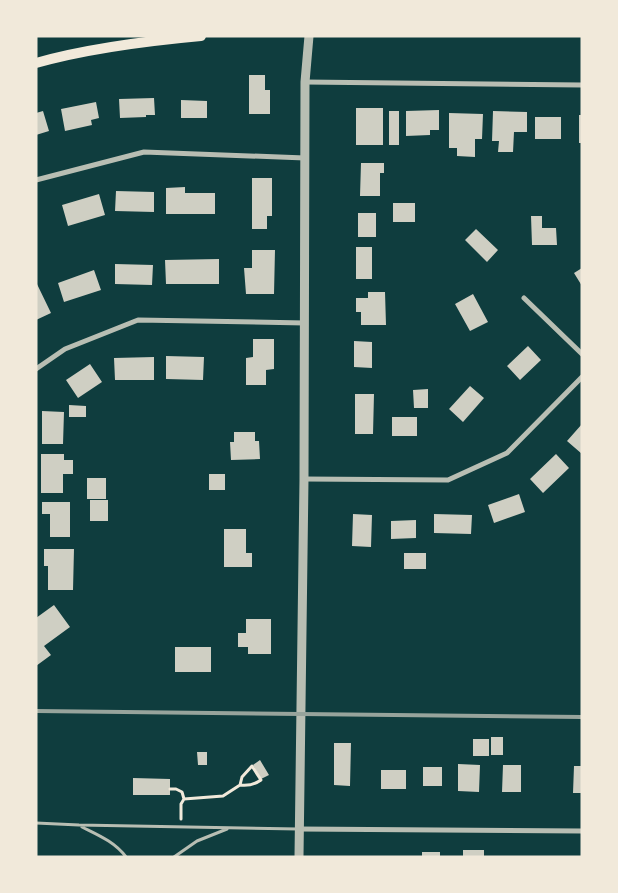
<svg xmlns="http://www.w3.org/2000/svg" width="618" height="893" font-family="Commissioner,sans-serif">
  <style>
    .building { fill: #cfcfc3 }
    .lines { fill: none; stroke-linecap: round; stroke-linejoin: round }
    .path { stroke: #f1e9da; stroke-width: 3 }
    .service { stroke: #b8beb3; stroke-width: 3 }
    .minor { stroke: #b8beb3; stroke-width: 5 }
    .tertiary { stroke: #b8beb3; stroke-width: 9 }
    .secondary { stroke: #f1e9da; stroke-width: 10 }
    .rail { stroke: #97a49c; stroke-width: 4 }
  </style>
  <rect width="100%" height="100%" fill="#0f3d3e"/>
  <path class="building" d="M249,75h16v15h5v24h-21z
    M154,98l1,17h-9v2l-26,1 -1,-19z
    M181,100l26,1v17h-26z
    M96,102l3,16 -8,2 1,5 -27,6 -4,-22z
    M356,108h27v37h-27z
    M439,110v20h-9v5l-24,1v-25z
    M43,111l6,20 -13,4v-22z
    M389,111h10v34h-10z
    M493,111l34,1v20h-13l-1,20h-15l1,-11h-7z
    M449,113l34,1 -1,25h-7v18l-18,-1v-8h-8z
    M579,115h3v28h-3z
    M535,117h26v22h-26z
    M361,163h23v10h-4v23h-20z
    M252,178h20v38h-5v13h-15z
    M185,187v6h30v21h-49v-26z
    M116,191l38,1v20l-39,-1z
    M99,194l6,21 -37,11 -6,-21z
    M393,203h22v19h-22z
    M358,213h18v24h-18z
    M531,216h11v12h14l1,17h-25z
    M476,229l22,21 -11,12 -22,-22z
    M356,247h16v32h-16z
    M252,250h23l-1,44h-28l-2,-26h8z
    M219,259v25h-53l-1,-24z
    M115,264l38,1 -1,20 -37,-1z
    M582,268v18l-8,-13z
    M94,270l7,20 -37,12 -6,-19z
    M36,282l15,31 -15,7z
    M368,292h17l1,33h-25v-13h-5v-14h12z
    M473,294l15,28 -18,9 -15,-27z
    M253,339h21v30l-8,1v15h-20v-27l7,-1z
    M354,341l18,1v26l-18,-1z
    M528,346l13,14 -21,20 -13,-14z
    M166,356l38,1 -1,23 -37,-1z
    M154,357v23h-39l-1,-22z
    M90,364l12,18 -24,16 -12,-18z
    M470,386l14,12 -21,24 -14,-13z
    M428,389v19h-14l-1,-18z
    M355,394h19l-1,40h-18z
    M69,405l17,1v11h-17z
    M42,411l22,1 -1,32h-21z
    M392,417h25v19h-25z
    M582,424v30l-15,-13z
    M234,432h21v9h4l1,18 -29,1 -1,-18h4z
    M41,454h23v6h9v14h-10v19h-22z
    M556,454l13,14 -26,25 -13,-14z
    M209,474h16v16h-16z
    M87,478h19v21h-19z
    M519,494l6,18 -31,11 -6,-18z
    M90,500h18v21h-18z
    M42,502h28v35h-20v-23h-8z
    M353,514l19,1 -1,32 -19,-1z
    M434,514l38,1 -1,19 -37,-1z
    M416,520v18l-25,1v-18z
    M224,529h22v24h6v14h-28z
    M44,549h30l-1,41h-25v-24h-4z
    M404,553h22v16h-22z
    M54,605l16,22 -26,19 7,9 -15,11v-48z
    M246,619h25v35h-23v-7h-10v-14h8z
    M175,647h36v25h-36z
    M491,737h12v18h-12z
    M473,739h16v17h-16z
    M334,743h17l-1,43 -16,-1z
    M197,752h10v13h-9z
    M260,760l9,15 -8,4 -8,-14z
    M458,764l22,1 -1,27 -21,-1z
    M503,765h18v27h-19z
    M574,766h8v27h-9z
    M423,767h19v19h-19z
    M381,770h25v19h-25z
    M133,778l37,1v16h-37z
    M463,850h21v7h-21z
    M422,852h18v5h-18z"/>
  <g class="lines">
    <path class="path" d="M170,789h6l6,3 2,7 -3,5v15
      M184,799l39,-3 17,-11c8,1 14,0 21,-5l-9,-14 -10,11 -2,8"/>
    <path class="service" d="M36,823l43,2 219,4
      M82,827c16,8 33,15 44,30
      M174,857l23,-16 30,-12"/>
    <path class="minor" d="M305,82l277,3
      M36,180l108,-28 161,6
      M524,298l58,56
      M36,369l29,-20 73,-29 167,3
      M304,479l144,1 59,-27 75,-76
      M299,829l283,2"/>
    <path class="tertiary" d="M299,857l5,-378 1,-397 4,-46"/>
    <path class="secondary" d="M36,63c53,-15 110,-22 165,-27"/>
    <path class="rail" d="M36,711l546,6"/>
  </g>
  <rect width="618" height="893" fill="none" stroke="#f1e9da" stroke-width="75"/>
</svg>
